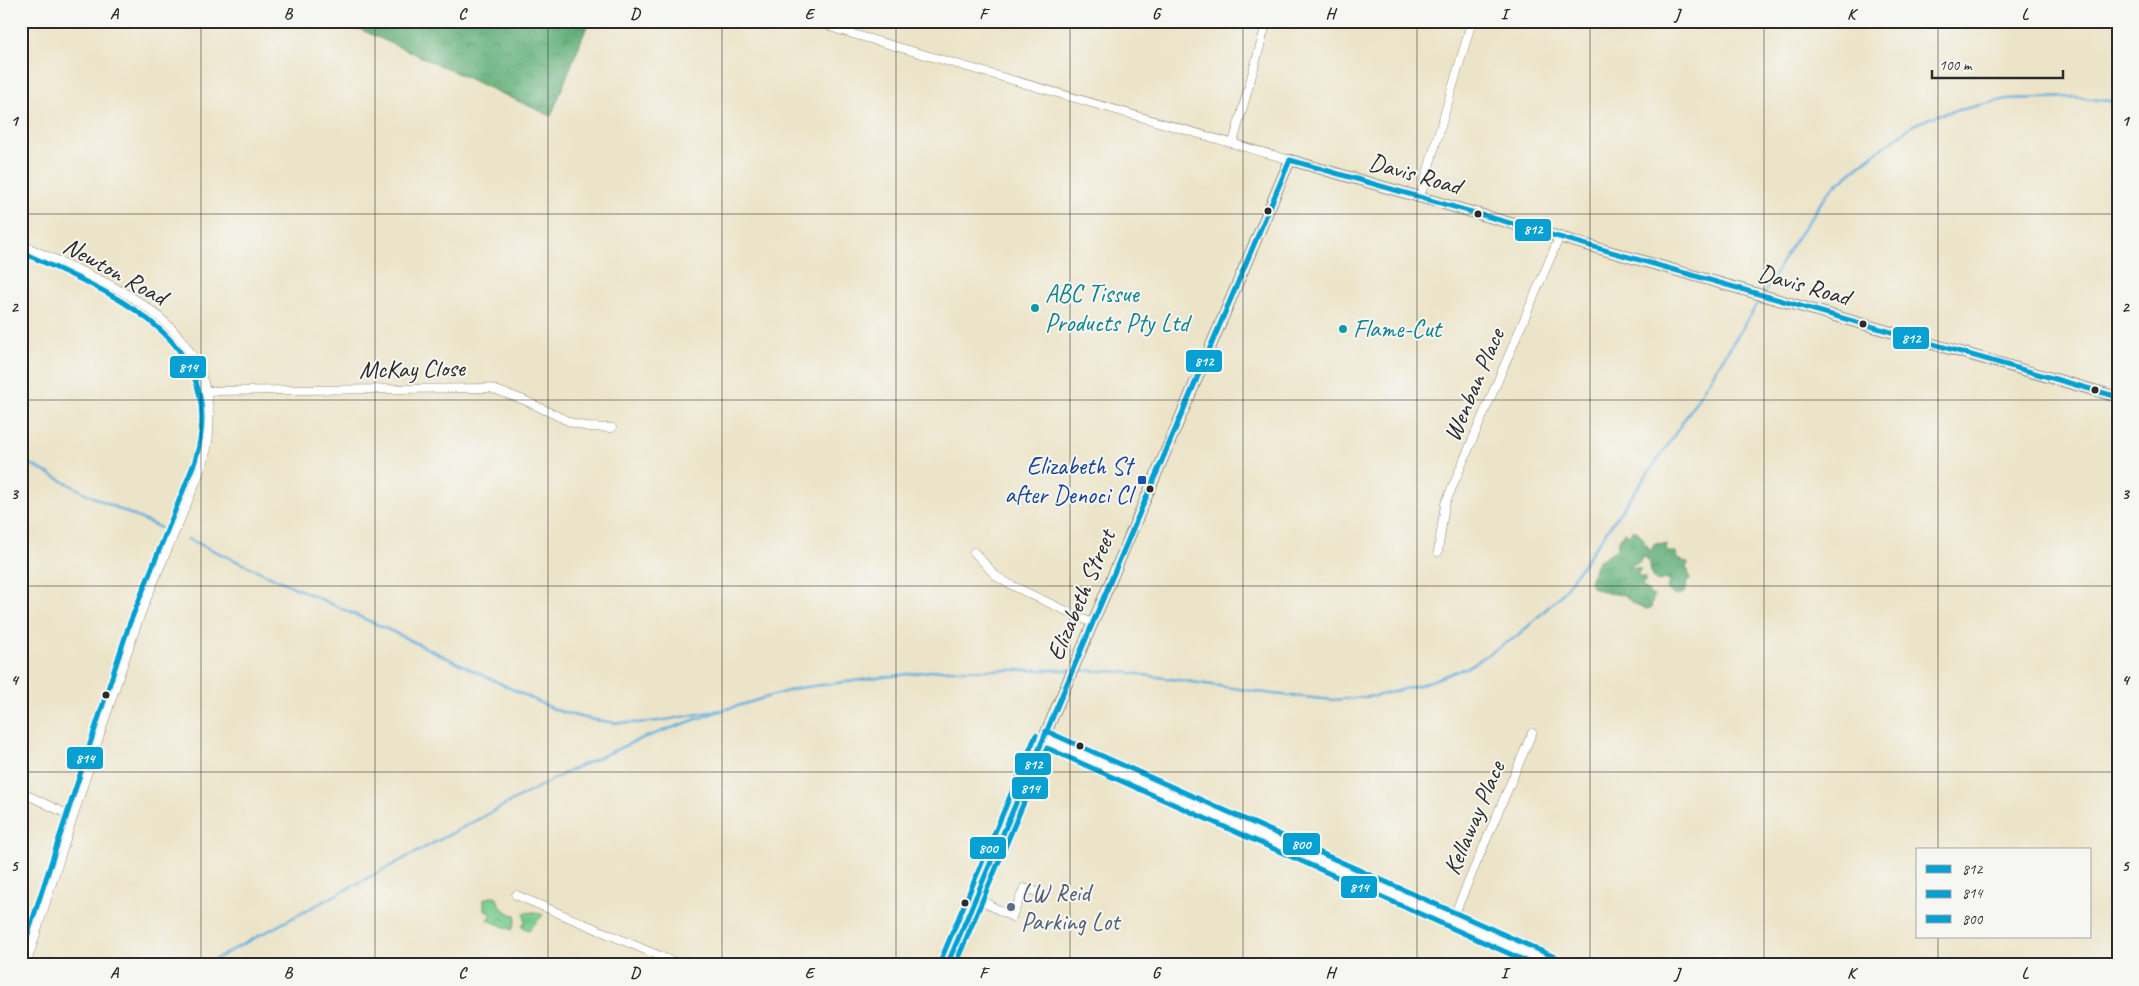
<svg xmlns="http://www.w3.org/2000/svg" width="2139" height="986" font-family="Caveat,sans-serif">
  <style>
    .grass { fill: url(#grass-tufts); stroke: #537c5e }
    .forest { fill: url(#forest-crowns); stroke: #486e53 }
    .lines { fill: none; stroke-linecap: round; stroke-linejoin: round }
    .stream { stroke: #67b0df; stroke-width: 2.5 }
    .minor-casing { stroke: #8c887a; stroke-width: 9 }
    .tertiary-casing { stroke: #8c887a; stroke-width: 12 }
    .minor { stroke: #fff; stroke-width: 8 }
    .tertiary { stroke: #fff; stroke-width: 10 }
    .bus-1-casing { stroke: #f6f6f2; stroke-width: 9 }
    .bus-2-casing { stroke: #f6f6f2; stroke-width: 9 }
    .bus-3-casing { stroke: #f6f6f2; stroke-width: 9 }
    .bus-1 { stroke: #06a0d2; stroke-width: 5 }
    .bus-2 { stroke: #06a0d2; stroke-width: 5 }
    .bus-3 { stroke: #06a0d2; stroke-width: 5 }
    .grid { fill: none; stroke: #2b2b2b; stroke-width: 1; stroke-opacity: 0.55 }
    .bus-dot { fill: #2b2b2b; stroke: #f6f6f2; stroke-width: 2 }
    .culture-dot { fill: #0f9aa8; stroke: #f6f6f2; stroke-width: 2 }
    .transit-dot { fill: #1a4fb4; stroke: #f6f6f2; stroke-width: 2 }
    .service-dot { fill: #5c6f8a; stroke: #f6f6f2; stroke-width: 2 }
    .labels { text-anchor: middle; dominant-baseline: central; stroke-width: 4; stroke-linejoin: round; paint-order: stroke }
    .street-label { font-size: 25px; fill: #2b2b2b; stroke: #f6f6f2 }
    .culture-label { font-size: 25px; fill: #0d838f; stroke: #f6f6f2; text-anchor: start }
    .transit-label { font-size: 25px; fill: #164399; stroke: #f6f6f2; text-anchor: end }
    .service-label { font-size: 25px; fill: #4e5e75; stroke: #f6f6f2; text-anchor: start }
    .line-badge { stroke: #f6f6f2; stroke-width: 2 }
    .badge-label { font-size: 14px; text-anchor: middle; font-weight: bold; fill: #fff }
    .neatline { fill: none; stroke: #2b2b2b; stroke-width: 2 }
    .grid-label { font-size: 16px; text-anchor: middle; font-weight: bold; fill: #2b2b2b }
  </style>
  <defs>
    <pattern id="grass-tufts" width="24" height="20" patternUnits="userSpaceOnUse" patternTransform="scale(1.25)"><rect width="24" height="20" fill="#7bce91"/><path d="M3 7l-1-3M5 7V3M7 7l1-3M15 17l-1-3M17 17v-4M19 17l1-3" fill="none" stroke="#6ab17d"/></pattern>
    <pattern id="forest-crowns" width="20" height="18" patternUnits="userSpaceOnUse" patternTransform="scale(1.25)"><rect width="20" height="18" fill="#64b17b"/><path d="M2 6a3 3 0 1 1 6 0M12 15a3 3 0 1 1 6 0" fill="none" stroke="#539065"/></pattern>
  </defs>
  <rect width="100%" height="100%" fill="#f6f6f2"/>
  <filter id="ink" filterUnits="userSpaceOnUse"><feTurbulence type="fractalNoise" baseFrequency=".02" numOctaves="2"/><feDisplacementMap in="SourceGraphic" scale="10" xChannelSelector="R" yChannelSelector="G"/><feConvolveMatrix kernelMatrix="1 2 1 2 8 2 1 2 1" color-interpolation-filters="sRGB"/></filter>
  <filter id="wash" filterUnits="userSpaceOnUse"><feTurbulence type="fractalNoise" baseFrequency=".0096" numOctaves="4" result="noise"/><feDisplacementMap in="SourceGraphic" scale="20" xChannelSelector="R" yChannelSelector="G"/><feGaussianBlur stdDeviation="1.12" result="paint"/><feColorMatrix in="noise" values="0 0 0 0 0 0 0 0 0 0 0 0 0 0 0 0 0 1.4 0 .05"/><feComposite in="paint" operator="in"/></filter>
  <g filter="url(#wash)">
    <rect width="100%" height="100%" fill="#ece4c8"/>
    <path class="grass" d="M494,896l3,1c1,9 8,16 18,18l1,4 -4,11 -24,-10 4,-6 -8,-3v-12z
      M535,912l8,3 -14,15 -7,-3 3,-6 -1,-8z"/>
    <path class="forest" d="M342,21h247l-38,95z
      M1633,530l5,2 6,8v4l3,1 3,7 5,-9 11,1 1,8h9l1,7 11,4 -2,6 2,1 2,10 -4,4 1,4 -3,5 -10,3 -7,-7 2,-8 -5,-2 -6,3c-8,-4 -8,-11 -8,-19l-6,-7 -6,7 -7,2 3,4 2,-2 5,2 -3,4 1,4h6v6l-4,4 6,2 4,6 3,1 -3,12 -5,1 -13,-6 -9,-8 -17,-2 -15,-6 -2,-6 8,-20 19,-12 1,-7 6,-10 5,3z"/>
    <g class="lines">
      <path class="stream" d="M1765,292l25,-44 39,-57 46,-38 40,-29 26,-10 66,-15 67,-2 44,5
        M21,459l72,38 68,31
        M188,539l201,91 167,80c65,22 99,12 164,0
        M1076,670l48,2 149,22 60,6 43,-4 44,-11 48,-18 51,-32 42,-40 107,-150 94,-148
        M204,965l365,-194 71,-32 77,-27 81,-24 141,-18h131"/>
    </g>
  </g>
  <g filter="url(#ink)">
    <g class="lines">
      <defs>
        <path id="minor" d="M817,21l22,9 451,130
          M1233,143l34,-122
          M1420,197l52,-176
          M21,244c63,30 149,56 178,125 10,24 13,53 8,79 -5,21 -14,41 -22,60 -16,40 -35,79 -49,119 -39,112 -74,225 -110,338
          M206,391l284,-3 34,12 46,22 18,5 24,1
          M974,552l22,24 13,8 83,39
          M1438,552l7,-48 114,-266
          M1043,738l511,227
          M21,792l52,25
          M977,894l5,7 30,16 12,-29 20,6
          M516,895l165,70
          M1452,920l80,-187"/>
        <path id="tertiary" d="M947,965l343,-805 828,237"/>
      </defs>
      <use href="#minor" class="minor-casing"/>
      <use href="#tertiary" class="tertiary-casing"/>
      <use href="#minor" class="minor"/>
      <use href="#tertiary" class="tertiary"/>
      <defs>
        <path id="bus-1" d="M1290,160l828,237
          M947,965l343,-805"/>
        <path id="bus-2" d="M21,252c88,40 212,86 174,209l-66,164 -108,330
          M955,965l92,-217 488,217"/>
        <path id="bus-3" d="M1046,731l511,227
          M940,962l96,-227"/>
      </defs>
      <use href="#bus-1" class="bus-1-casing"/>
      <use href="#bus-2" class="bus-2-casing"/>
      <use href="#bus-3" class="bus-3-casing"/>
      <use href="#bus-1" class="bus-1"/>
      <use href="#bus-2" class="bus-2"/>
      <use href="#bus-3" class="bus-3"/>
    </g>
  </g>
  <path class="grid" d="M201,21v944M375,21v944M548,21v944M722,21v944M896,21v944M1070,21v944M1243,21v944M1417,21v944M1590,21v944M1764,21v944M1938,21v829M21,214h2097M21,400h2097M21,586h2097M21,772h2097M1938,937v28"/>
  <g class="bus-dot">
    <circle cx="1268" cy="211" r="4.5"/>
    <circle cx="1478" cy="214" r="4.5"/>
    <circle cx="1863" cy="324" r="4.5"/>
    <circle cx="2095" cy="390" r="4.5"/>
    <circle cx="1150" cy="489" r="4.5"/>
    <circle cx="106" cy="695" r="4.5"/>
    <circle cx="1080" cy="746" r="4.5"/>
    <circle cx="965" cy="903" r="4.5"/>
  </g>
  <g class="culture-dot">
    <circle cx="1035" cy="308" r="5"/>
    <circle cx="1343" cy="329" r="5"/>
  </g>
  <rect class="transit-dot" x="1137" y="475" width="10" height="10" rx="2.5"/>
  <circle class="service-dot" cx="1011" cy="907" r="5"/>
  <g class="labels">
    <g class="street-label">
      <text transform="translate(1415 174) rotate(16)">Davis Road</text>
      <text transform="translate(115 271) rotate(29)">Newton Road</text>
      <text transform="translate(1804 285) rotate(16)">Davis Road</text>
      <text transform="translate(412 369) rotate(-1)">McKay Close</text>
      <text transform="translate(1474 385) rotate(-67)">Wenban Place</text>
      <text transform="translate(1081 595) rotate(-67)">Elizabeth Street</text>
      <text transform="translate(1474 818) rotate(-67)">Kellaway Place</text>
    </g>
    <g class="culture-label">
      <text x="1045" y="294">ABC Tissue<tspan x="1045" dy="29">Products Pty Ltd</tspan></text>
      <text x="1353" y="329">Flame-Cut</text>
    </g>
    <g class="transit-label">
      <text x="1132" y="466">Elizabeth St<tspan x="1132" dy="29">after Denoci Cl</tspan></text>
    </g>
    <g class="service-label">
      <text x="1021" y="893">LW Reid<tspan x="1021" dy="29">Parking Lot</tspan></text>
    </g>
  </g>
  <g class="line-badge">
    <rect x="1514" y="218" width="38" height="24" rx="5" fill="#06a0d2"/>
    <rect x="1892" y="326" width="38" height="24" rx="5" fill="#06a0d2"/>
    <rect x="1185" y="349" width="38" height="24" rx="5" fill="#06a0d2"/>
    <rect x="169" y="355" width="38" height="24" rx="5" fill="#06a0d2"/>
    <rect x="66" y="746" width="38" height="24" rx="5" fill="#06a0d2"/>
    <rect x="1014" y="752" width="38" height="24" rx="5" fill="#06a0d2"/>
    <rect x="1011" y="776" width="38" height="24" rx="5" fill="#06a0d2"/>
    <rect x="1282" y="832" width="39" height="24" rx="5" fill="#06a0d2"/>
    <rect x="969" y="836" width="38" height="24" rx="5" fill="#06a0d2"/>
    <rect x="1340" y="875" width="38" height="24" rx="5" fill="#06a0d2"/>
  </g>
  <g class="badge-label">
    <text x="1533" y="234">812</text>
    <text x="1911" y="343">812</text>
    <text x="1204" y="366">812</text>
    <text x="188" y="372">814</text>
    <text x="85" y="763">814</text>
    <text x="1033" y="769">812</text>
    <text x="1030" y="793">814</text>
    <text x="1301" y="849">800</text>
    <text x="988" y="853">800</text>
    <text x="1359" y="892">814</text>
  </g>
  <rect width="2139" height="986" fill="none" stroke="#f6f6f2" stroke-width="55"/>
  <rect x="1916" y="848" width="175" height="90" fill="#f6f6f2" stroke="#a5a5a2"/>
  <rect x="1926" y="865" width="25" height="8" fill="#06a0d2" stroke="#a5a5a2"/>
  <text x="1962" y="874" font-size="15" fill="#2b2b2b">812</text>
  <rect x="1926" y="890" width="25" height="8" fill="#06a0d2" stroke="#a5a5a2"/>
  <text x="1962" y="898" font-size="15" fill="#2b2b2b">814</text>
  <rect x="1926" y="915" width="25" height="8" fill="#06a0d2" stroke="#a5a5a2"/>
  <text x="1962" y="924" font-size="15" fill="#2b2b2b">800</text>
  <path d="M1932 70v8h131v-8" fill="none" stroke="#2b2b2b" stroke-width="2.5"/>
  <text x="1939" y="70" font-size="15" fill="#2b2b2b" stroke="#f6f6f2" stroke-width="4" paint-order="stroke">100 m</text>
  <rect x="28" y="28" width="2084" height="930" class="neatline"/>
  <g class="grid-label">
    <text x="114" y="19">A</text>
    <text x="288" y="19">B</text>
    <text x="462" y="19">C</text>
    <text x="635" y="19">D</text>
    <text x="809" y="19">E</text>
    <text x="983" y="19">F</text>
    <text x="1156" y="19">G</text>
    <text x="1330" y="19">H</text>
    <text x="1504" y="19">I</text>
    <text x="1677" y="19">J</text>
    <text x="1851" y="19">K</text>
    <text x="2025" y="19">L</text>
    <text x="14" y="126">1</text>
    <text x="2125" y="126">1</text>
    <text x="14" y="312">2</text>
    <text x="2125" y="312">2</text>
    <text x="14" y="499">3</text>
    <text x="2125" y="499">3</text>
    <text x="14" y="685">4</text>
    <text x="2125" y="685">4</text>
    <text x="14" y="871">5</text>
    <text x="2125" y="871">5</text>
    <text x="114" y="978">A</text>
    <text x="288" y="978">B</text>
    <text x="462" y="978">C</text>
    <text x="635" y="978">D</text>
    <text x="809" y="978">E</text>
    <text x="983" y="978">F</text>
    <text x="1156" y="978">G</text>
    <text x="1330" y="978">H</text>
    <text x="1504" y="978">I</text>
    <text x="1677" y="978">J</text>
    <text x="1851" y="978">K</text>
    <text x="2025" y="978">L</text>
  </g>
</svg>
